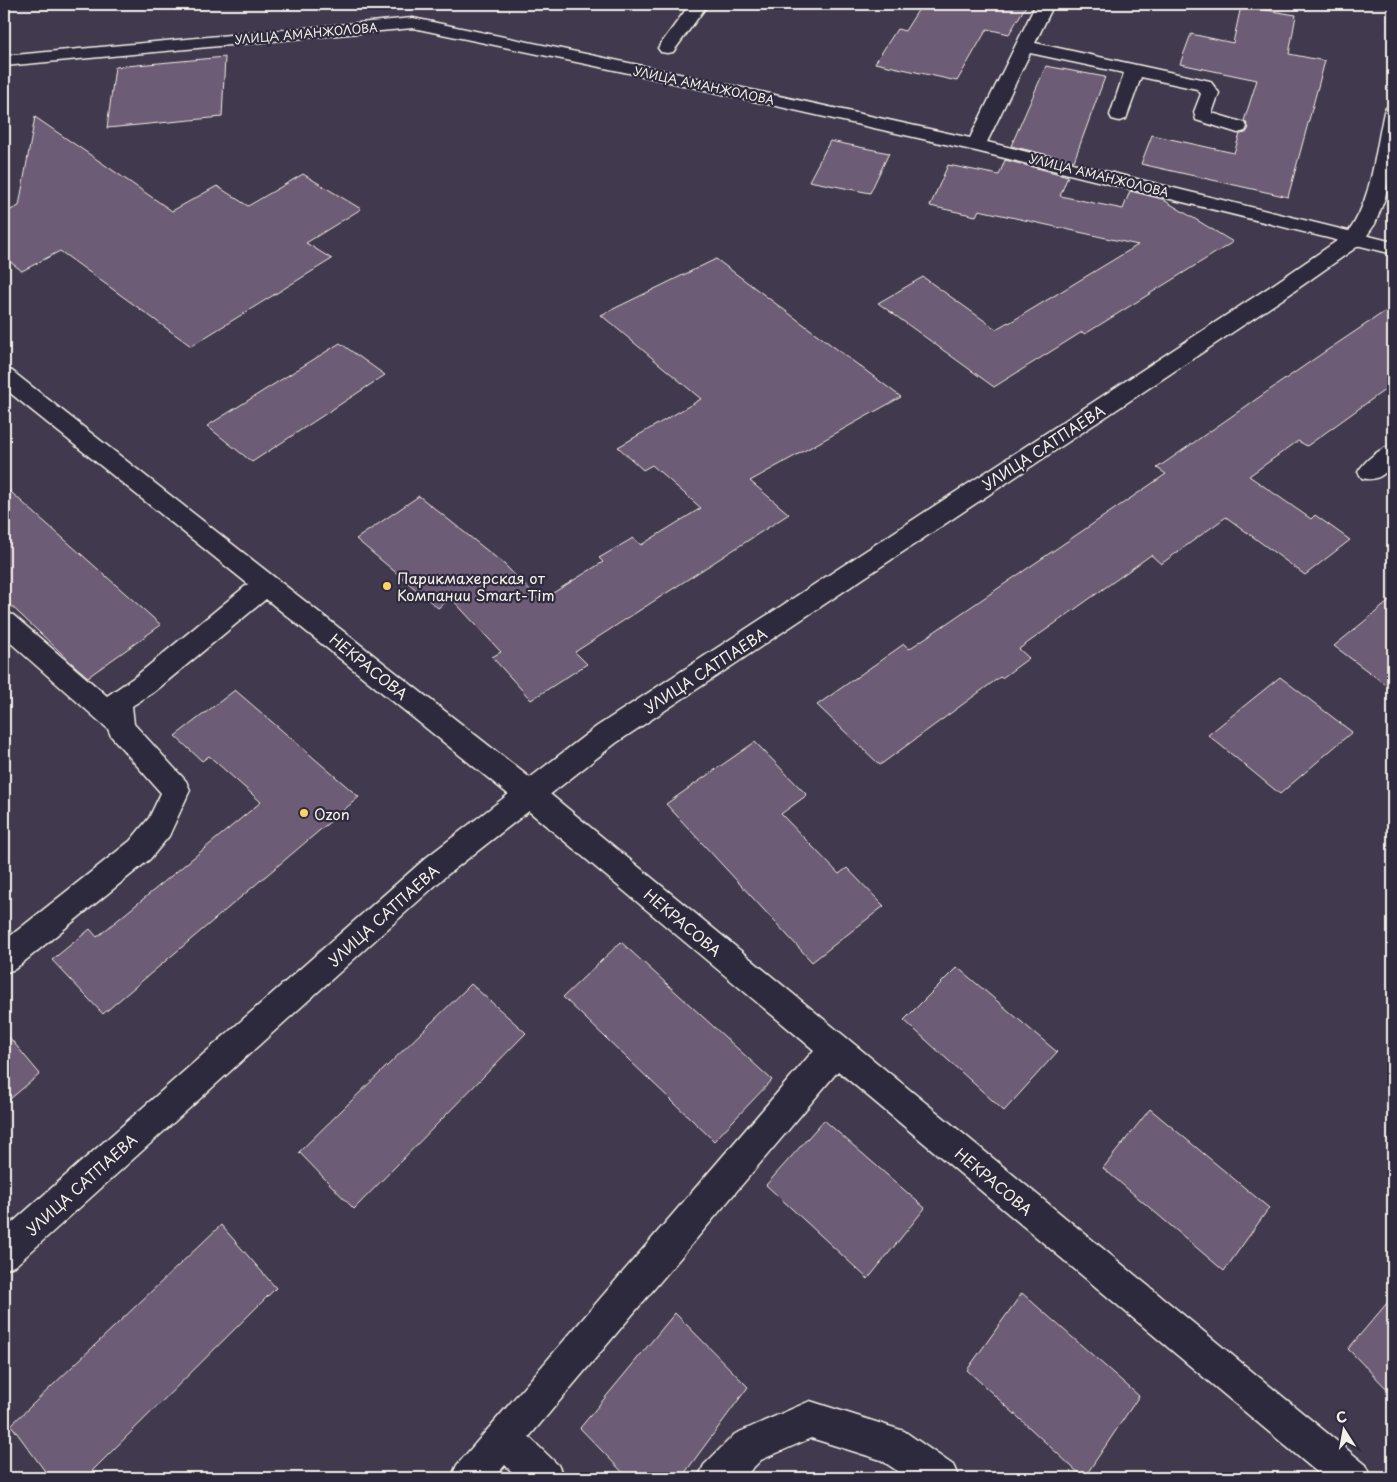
<svg xmlns="http://www.w3.org/2000/svg" width="1397" height="1482" font-family="'Playpen Sans',sans-serif">
  <style>
    .building { fill: #6c5b75; stroke: #f4f1e8 }
    .lines { fill: none; stroke-linecap: round; stroke-linejoin: round }
    .minor-casing { stroke: #f4f1e8; stroke-width: 3 }
    .major-casing { stroke: #f4f1e8; stroke-width: 3 }
    .minor { fill: #2f2a3d; fill-rule: evenodd }
    .major { fill: #2f2a3d; fill-rule: evenodd }
    .poi-dot { fill: #ffd166; stroke: #2f2a3d; stroke-width: 2 }
    .labels { text-anchor: middle; dominant-baseline: central; stroke-width: 4.5; stroke-linejoin: round; paint-order: stroke }
    .far-street-label { font-size: 12px; fill: #f4f1e8; stroke: #2f2a3d }
    .street-label { font-size: 15px; fill: #f4f1e8; stroke: #2f2a3d }
    .poi-label { font-size: 15px; fill: #f4f1e8; stroke: #2f2a3d; text-anchor: start }
  </style>
  <rect width="100%" height="100%" fill="#41394e"/>
  <filter id="ink" filterUnits="userSpaceOnUse"><feTurbulence type="fractalNoise" baseFrequency=".02" numOctaves="2"/><feDisplacementMap in="SourceGraphic" scale="10" xChannelSelector="R" yChannelSelector="G"/><feConvolveMatrix kernelMatrix="1 2 1 2 8 2 1 2 1" color-interpolation-filters="sRGB"/></filter>
  <g filter="url(#ink)">
    <path class="building" d="M922,4h105l-18,30 -22,-5 -30,52 -82,-18 22,-34 8,2z
      M1241,6l55,9 -7,39 36,7 -37,136 -147,-33 11,-29 82,18 6,-19 6,-1 3,-5 -5,-7 13,-41 -77,-16 11,-30 42,9z
      M225,57l-3,60 -115,11 8,-61z
      M1046,66l59,11 -31,84 -63,-15z
      M35,117l137,94 45,-25 31,20 55,-32 58,35 -55,34 26,16 -141,87 -131,-95 -38,20 -18,-14v-44l15,-7z
      M830,141l59,12 -19,40 -61,-12z
      M1005,160l63,16 -8,20 63,13 7,-18 32,8 71,43 -148,92 -3,-2 -88,55 -116,-84 45,-26 73,52 12,-7 1,1 129,-78 -159,-35 -3,6 -46,-10 18,-41 51,10z
      M716,259l185,138 -151,84 39,33 -214,138 12,12 -56,36 -39,-43 9,-5 -50,-54 -13,10 -82,-69 63,-43 85,68 36,37 63,-39 -4,-4 34,-20 8,7 60,-37 -49,-43 -9,5 -25,-23 83,-48 -100,-84z
      M1393,306v78l-86,62 -9,-5 -49,35 62,43 4,-4 35,25 -45,35 -79,-58 -65,47 -10,-9 -132,94 10,9 -27,20 -2,-1 -120,88 -63,-60 87,-61 5,5 257,-175 -9,-6 163,-113z
      M340,343l45,32 -133,87 -45,-36z
      M4,486l86,76 71,63 -73,52 -13,-11 -71,-67z
      M1393,598v92l-59,-44z
      M1280,677l72,55 -72,62 -72,-59z
      M235,690l124,107 -256,217 -51,-54 38,-31 7,8 164,-135 -52,-46 -7,5 -27,-25z
      M755,742l52,53 -26,19 58,60 8,-6 37,38 -72,56 -146,-158z
      M621,942l151,138 -58,61 -151,-144z
      M957,967l100,85 -53,59 -100,-91z
      M471,984l55,49 -172,176 -55,-57z
      M4,1031l36,43 -36,30z
      M1150,1109l119,99 -45,63 -121,-103z
      M824,1120l101,88 -57,71 -102,-94z
      M221,1225l55,63 -191,190h-35l-39,-53z
      M1022,1293l117,103 -55,82 -117,-108z
      M1393,1296v99l-45,-46z
      M675,1313l73,74 -67,91h-53l-48,-50z"/>
    <g class="lines">
      <defs>
        <path id="minor" d="M690,4h18l-35,48 -6,1 -6,-1 -3,-4z
          M1036,4h18l-19,39 175,38 9,12 -7,20 33,10 2,4 -2,4 -7,2 -42,-13 -2,-8 7,-18 -4,-5 -56,-12 -15,42 -7,2 -7,-2 -2,-4 14,-42 -94,-20 -43,89 406,100v12l-417,-103 -333,-75 -230,-48 -409,38v-10l409,-38 230,48 327,72z
          M4,368l8,3 527,414 827,680 6,13h-48l-486,-407 -309,366 29,28 6,13h-46l-13,-13 -11,13h-43l6,-13 357,-415 -295,-247 -253,-204 -112,93 -22,14 2,18 52,57 4,9 -21,46 -19,23 -135,110 -11,4v-32l126,-100 19,-23 12,-25 -50,-57 -3,-7 -104,-92v-25l9,3 94,81 29,-20 112,-92 -244,-196z
          M1393,445v21c-10,9 -17,16 -31,12l-4,-6c7,-12 22,-24 35,-27z
          M810,1401l94,30 49,34 6,13h-51l-27,-18 -70,-22 -50,22 -18,18h-45l6,-13 31,-31z"/>
        <path id="major" d="M1393,106v51l-8,41 -10,26 -14,20 -71,50 -674,449 -169,132 -431,390 -12,5v-40l423,-373 169,-130 678,-443 73,-50c25,-33 28,-82 37,-122l2,-4z"/>
      </defs>
      <use href="#minor" class="minor-casing"/>
      <use href="#major" class="major-casing"/>
      <use href="#minor" class="minor"/>
      <use href="#major" class="major"/>
    </g>
  </g>
  <g class="poi-dot">
    <circle cx="387" cy="586" r="5"/>
    <circle cx="304" cy="813" r="5"/>
  </g>
  <g class="labels">
    <g class="far-street-label">
      <text transform="translate(306 33) rotate(-5)">УЛИЦА АМАНЖОЛОВА</text>
      <text transform="translate(704 85) rotate(12)">УЛИЦА АМАНЖОЛОВА</text>
      <text transform="translate(1099 175) rotate(14)">УЛИЦА АМАНЖОЛОВА</text>
    </g>
    <g class="street-label">
      <text transform="translate(1043 447) rotate(-33)">УЛИЦА САТПАЕВА</text>
      <text transform="translate(369 666) rotate(39)">НЕКРАСОВА</text>
      <text transform="translate(705 670) rotate(-33)">УЛИЦА САТПАЕВА</text>
      <text transform="translate(383 915) rotate(-42)">УЛИЦА САТПАЕВА</text>
      <text transform="translate(683 922) rotate(40)">НЕКРАСОВА</text>
      <text transform="translate(994 1181) rotate(40)">НЕКРАСОВА</text>
      <text transform="translate(81 1184) rotate(-42)">УЛИЦА САТПАЕВА</text>
    </g>
    <g class="poi-label">
      <text x="397" y="577">Парикмахерская от<tspan x="397" dy="17">Компании Smart-Tim</tspan></text>
      <text x="314" y="813">Ozon</text>
    </g>
  </g>
  <rect width="1397" height="1482" fill="none" stroke="#2f2a3d" stroke-width="20"/>
  <rect x="10" y="10" width="1377" height="1462" fill="none" stroke="#f4f1e8" stroke-width="2" filter="url(#ink)"/>
  <g transform="translate(1344 1430) rotate(349)" stroke="#2f2a3d" stroke-width="4" paint-order="stroke">
  <path d="M0-4L9 19L0 12L-9 19Z" fill="#f4f1e8"/>
  <text y="-8" font-size="14" font-weight="bold" text-anchor="middle" fill="#f4f1e8">С</text>
  </g>
</svg>
